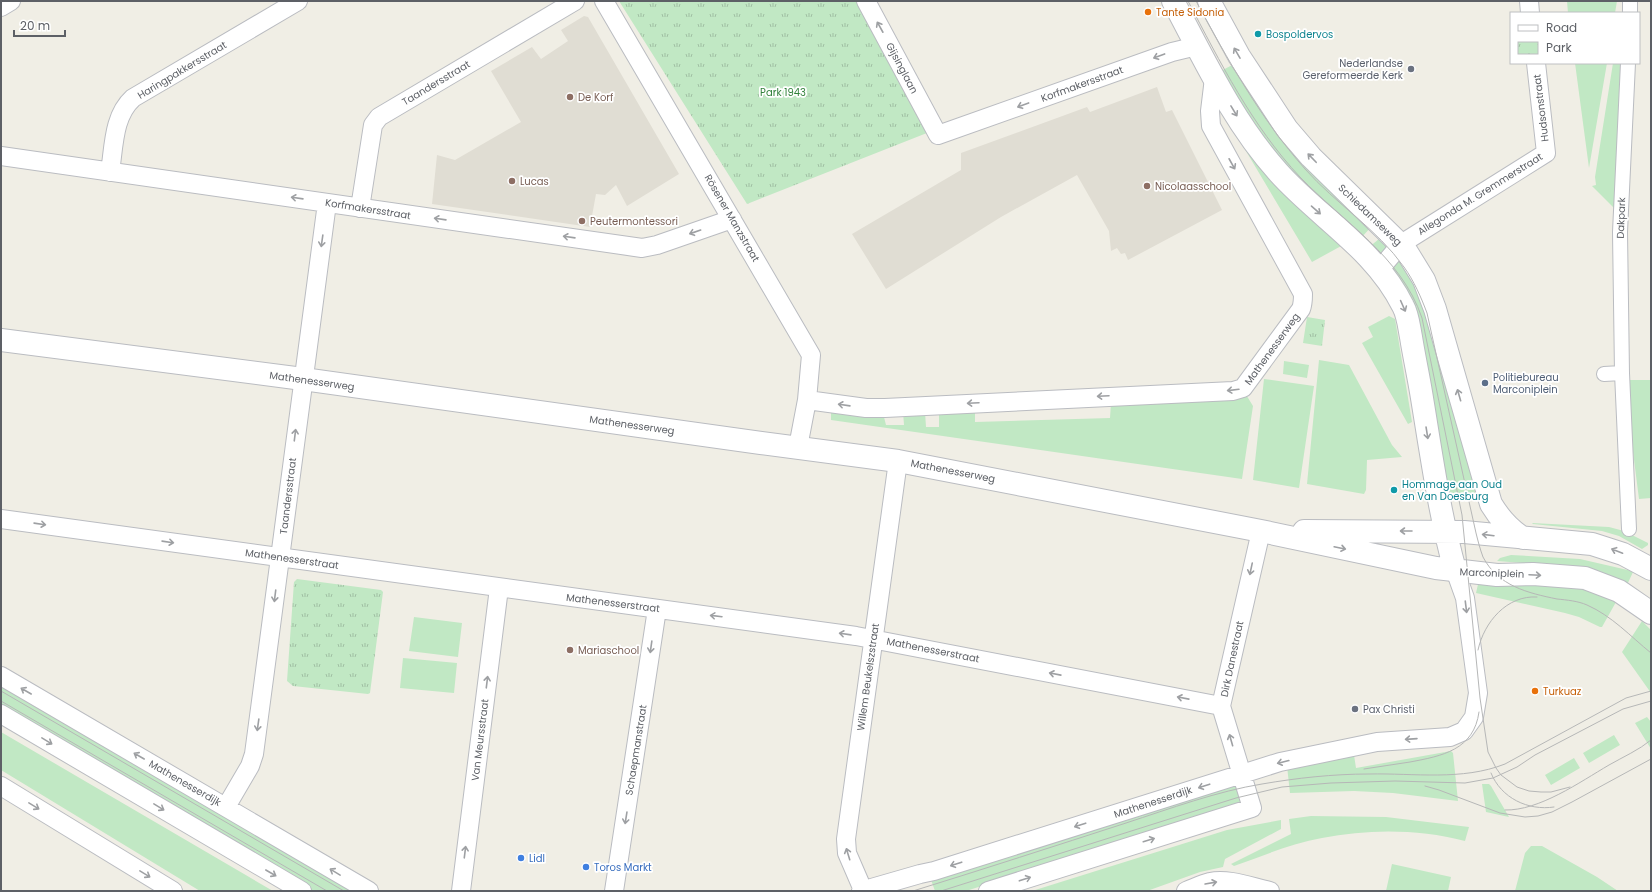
<svg xmlns="http://www.w3.org/2000/svg" width="1652" height="892" font-family="Poppins,sans-serif">
  <style>
    .education { fill: #e0ddd3 }
    .grass { fill: #c1e8c4 }
    .park { fill: url(#park-tufts) }
    .lines { fill: none; stroke-linecap: round; stroke-linejoin: round }
    .pedestrian-casing { stroke: #babcc1; stroke-width: 16 }
    .minor-casing { stroke: #babcc1; stroke-width: 20 }
    .tertiary-casing { stroke: #babcc1; stroke-width: 24 }
    .pedestrian { stroke: #fff; stroke-width: 14 }
    .minor { stroke: #fff; stroke-width: 18 }
    .tertiary { stroke: #fff; stroke-width: 22 }
    .tram { stroke: #b6b7b7; stroke-width: 1 }
    .oneway { stroke: #9ea0a3 }
    .food-dot { fill: #e8710a; stroke: #fff; stroke-width: 1.5 }
    .culture-dot { fill: #0f9aa8; stroke: #fff; stroke-width: 1.5 }
    .worship-dot { fill: #6b7280; stroke: #fff; stroke-width: 1.5 }
    .education-dot { fill: #8d6e63; stroke: #fff; stroke-width: 1.5 }
    .service-dot { fill: #5c6f8a; stroke: #fff; stroke-width: 1.5 }
    .shop-dot { fill: #3f7fe0; stroke: #fff; stroke-width: 1.5 }
    .labels { text-anchor: middle; dominant-baseline: central; stroke-width: 3.5; stroke-linejoin: round; paint-order: stroke }
    .food-label { font-size: 10px; fill: #c56008; stroke: #fff; text-anchor: start }
    .culture-label { font-size: 10px; fill: #0d838f; stroke: #fff; text-anchor: start }
    .worship-label { font-size: 10px; fill: #5b616d; stroke: #fff; text-anchor: end }
    .street-label { font-size: 10px; fill: #5d6066; stroke: #fff }
    .park-label { font-size: 10px; fill: #31813b; stroke: #fff }
    .education-label { font-size: 10px; fill: #785e54; stroke: #fff; text-anchor: start }
    .service-label { font-size: 10px; fill: #4e5e75; stroke: #fff; text-anchor: start }
    .shop-label { font-size: 10px; fill: #366cbe; stroke: #fff; text-anchor: start }
  </style>
  <defs>
    <pattern id="park-tufts" width="24" height="20" patternUnits="userSpaceOnUse"><rect width="24" height="20" fill="#c1e8c4"/><path d="M3 7l-1-3M5 7V3M7 7l1-3M15 17l-1-3M17 17v-4M19 17l1-3" fill="none" stroke="#a0bfa3"/></pattern>
  </defs>
  <rect width="100%" height="100%" fill="#f0eee5"/>
  <path class="education" d="M584,16l4,1 91,157 -52,32 -11,-21 -11,10 -9,-1 -6,33 -158,-23 5,-49 18,5 66,-38 -30,-51 41,-24 9,12 27,-18 -7,-11z
    M1157,87l9,25 6,-2 50,100 -94,50 -3,-7 -4,1 -4,-6 -6,3 -2,-20 -32,-56 -76,42 -115,72 -34,-55 109,-64v-17l126,-46 3,5z"/>
  <path class="grass" d="M1567,1h50l-2,12h-47z
    M1238,62l135,163 -13,14 -75,-68 -68,-98z
    M1575,63h32l-18,105z
    M1613,63h15l-9,150 -27,-27 4,-1 -1,-8z
    M1218,104l125,141 -31,17z
    M1385,234l8,9 -16,14 -9,-9z
    M1400,254l19,28 61,213h-34l-57,-228z
    M1389,316l6,3 17,103 -4,2 -46,-81 11,-6 -5,-10z
    M1319,360l30,5 43,80 10,12 -35,3 -1,30 -2,4 -57,-10z
    M1284,361l25,4 -2,13 -24,-4z
    M1264,379l50,7 -15,102 -46,-8z
    M1625,380h26v118l-12,1 -13,-102z
    M1245,393l8,13 -11,73 -411,-59v-10l52,3 3,12h18l-1,-13h22l1,15h13v-16l36,-2v13l135,-4 1,-15z
    M1532,523l77,4 15,4 24,12v2l-6,4 -23,-13 -17,-5 -69,-7z
    M1511,555l69,4 52,12 1,1 -6,13 -25,-12 -8,-2 -29,-5 -68,-5 3,-3z
    M1479,580l101,8 21,7 15,7 -14,25h-2l-21,-10 -14,-4 -89,-20z
    M414,617l48,6 -4,34 -49,-6z
    M1642,621l9,9v63l-29,-41z
    M403,658l54,5 -3,30 -54,-5z
    M1,682l355,209h-44l-311,-182z
    M1647,717l4,5v27l-16,-26z
    M1,732l272,159h-73l-199,-121z
    M1614,735l6,10 -31,18 -6,-10z
    M1451,751l2,2 5,48 -65,-8 -39,-2 -64,2 -3,-27 67,-11 2,13z
    M1574,758l6,10 -29,17 -6,-10z
    M1235,784l6,4 1,14 -276,89h-31l-5,-14z
    M1482,784h7l2,2 18,31 -23,-5z
    M1311,816l75,1 83,10 -4,14c-47,-12 -96,-12 -143,-3 -30,5 -59,18 -88,28l-3,-2 60,-30 -2,-15z
    M1281,820v9l-56,30 -2,8 -23,5 -53,19h-115l195,-61z
    M1531,846h11l55,31 21,14h-103l10,-38z
    M1392,864l59,13 -3,14h-62z"/>
  <path class="park" d="M619,1h243l70,130 -185,73z
    M1307,317l18,3 -3,26 -19,-3z
    M297,579l84,11 2,2 -13,101 -2,1 -75,-8 -6,-5 7,-99z"/>
  <g class="lines">
    <defs>
      <path id="pedestrian" d="M1630,13v-12
        M1628,63l-8,169 2,141 7,156
        M1604,374l18,-1"/>
      <path id="minor" d="M604,1l207,354 -4,45 -9,47
        M866,1l72,134 234,-83 25,-6
        M1529,1l1,12
        M1,7l10,-6
        M1,156l641,92 15,-3 75,-26
        M110,172c4,-25 3,-56 23,-74l165,-97
        M360,208l13,-83 6,-8 196,-116
        M1380,269l21,-25 145,-91 -10,-90
        M807,400l59,8h19l348,-17 10,-3 58,-79c2,-5 2,-9 2,-15l-92,-168 -1,-15 4,-33
        M1,519l855,117 365,70
        M1,676l368,215
        M1,714l301,177
        M1,786l172,105
        M226,807l24,-41 4,-12 73,-551
        M863,890l-16,-37 -1,-14 52,-378
        M461,891l38,-303
        M614,891l43,-282
        M861,891l59,-17 14,-3 346,-109 97,-20 73,-5 14,-6 10,-14 4,-24 -13,-95 -10,-28
        M988,891l264,-83 -31,-102 40,-175
        M1186,891c8,-3 16,-7 24,-9 19,-4 41,5 60,9"/>
      <path id="tertiary" d="M1173,1c31,58 60,121 105,171 40,45 97,77 125,134 5,9 6,21 8,31 3,19 7,37 10,55 10,60 18,120 34,178
        M1209,1l30,55 48,73 24,28 94,92 19,31 11,29 56,195c9,15 18,25 32,34
        M1,340l302,39 458,64 137,18 363,70 175,37 61,7 36,-1 52,4 34,13 32,22
        M1304,531l160,1 128,12 31,10 28,15"/>
    </defs>
    <use href="#pedestrian" class="pedestrian-casing"/>
    <use href="#minor" class="minor-casing"/>
    <use href="#tertiary" class="tertiary-casing"/>
    <use href="#pedestrian" class="pedestrian"/>
    <use href="#minor" class="minor"/>
    <use href="#tertiary" class="tertiary"/>
    <path class="tram" d="M1188,1c32,61 64,125 112,176 43,45 101,79 122,141l40,197 18,183 8,54 8,16 5,7 16,12 12,4 12,1h10l19,-5
      M1196,1c32,59 64,117 109,168 31,35 72,60 99,98 10,14 17,30 23,46l49,220c2,8 4,16 7,24 15,29 45,36 74,42 10,1 21,2 30,6 25,11 43,31 64,48
      M1478,650c6,-28 29,-55 59,-53
      M1,691l343,200
      M1,701l326,190
      M1364,769c15,-2 31,-5 46,-7 32,-6 64,-12 69,-50
      M1491,773c10,25 37,38 63,34
      M1425,786l14,4 61,23 25,4 13,-1 14,-4 20,-10 79,-43
      M1505,810c34,1 75,-28 104,-45 14,-8 30,-15 42,-25
      M913,891c71,-22 142,-45 213,-68 43,-14 92,-32 136,-39 35,-6 71,-10 107,-10 45,-1 93,7 136,-10l121,-66 25,-7
      M941,891l295,-93 46,-11 49,-4 64,-2 70,2 28,-5 24,-11 18,-12 88,-46 28,-8"/>
  </g>
  <defs><path id="oneway-shaft" d="M-6 0H5M1.5-3L5.5 0L1.5 3" fill="none" stroke-width="1.6" stroke-linecap="round" stroke-linejoin="round"/></defs>
  <g class="oneway">
    <use href="#oneway-shaft" transform="translate(880 27) rotate(-119)"/>
    <use href="#oneway-shaft" transform="translate(1237 53) rotate(-120)"/>
    <use href="#oneway-shaft" transform="translate(1159 56) rotate(160)"/>
    <use href="#oneway-shaft" transform="translate(1023 105) rotate(160)"/>
    <use href="#oneway-shaft" transform="translate(1234 111) rotate(59)"/>
    <use href="#oneway-shaft" transform="translate(1312 158) rotate(-134)"/>
    <use href="#oneway-shaft" transform="translate(1232 164) rotate(61)"/>
    <use href="#oneway-shaft" transform="translate(297 198) rotate(-172)"/>
    <use href="#oneway-shaft" transform="translate(1316 210) rotate(41)"/>
    <use href="#oneway-shaft" transform="translate(440 219) rotate(-172)"/>
    <use href="#oneway-shaft" transform="translate(695 232) rotate(161)"/>
    <use href="#oneway-shaft" transform="translate(569 237) rotate(-172)"/>
    <use href="#oneway-shaft" transform="translate(322 241) rotate(98)"/>
    <use href="#oneway-shaft" transform="translate(1403 306) rotate(66)"/>
    <use href="#oneway-shaft" transform="translate(1233 390) rotate(173)"/>
    <use href="#oneway-shaft" transform="translate(1459 395) rotate(-106)"/>
    <use href="#oneway-shaft" transform="translate(1103 396) rotate(177)"/>
    <use href="#oneway-shaft" transform="translate(973 403) rotate(177)"/>
    <use href="#oneway-shaft" transform="translate(844 405) rotate(-172)"/>
    <use href="#oneway-shaft" transform="translate(1427 433) rotate(81)"/>
    <use href="#oneway-shaft" transform="translate(295 435) rotate(-83)"/>
    <use href="#oneway-shaft" transform="translate(40 524) rotate(8)"/>
    <use href="#oneway-shaft" transform="translate(1406 531) rotate(180)"/>
    <use href="#oneway-shaft" transform="translate(1488 535) rotate(-173)"/>
    <use href="#oneway-shaft" transform="translate(168 542) rotate(8)"/>
    <use href="#oneway-shaft" transform="translate(1340 548) rotate(12)"/>
    <use href="#oneway-shaft" transform="translate(1617 551) rotate(-159)"/>
    <use href="#oneway-shaft" transform="translate(1251 569) rotate(102)"/>
    <use href="#oneway-shaft" transform="translate(1535 575) rotate(3)"/>
    <use href="#oneway-shaft" transform="translate(275 596) rotate(97)"/>
    <use href="#oneway-shaft" transform="translate(1466 607) rotate(83)"/>
    <use href="#oneway-shaft" transform="translate(716 616) rotate(-173)"/>
    <use href="#oneway-shaft" transform="translate(845 634) rotate(-172)"/>
    <use href="#oneway-shaft" transform="translate(651 647) rotate(98)"/>
    <use href="#oneway-shaft" transform="translate(1055 674) rotate(-169)"/>
    <use href="#oneway-shaft" transform="translate(487 682) rotate(-83)"/>
    <use href="#oneway-shaft" transform="translate(26 691) rotate(-150)"/>
    <use href="#oneway-shaft" transform="translate(1183 698) rotate(-169)"/>
    <use href="#oneway-shaft" transform="translate(258 725) rotate(98)"/>
    <use href="#oneway-shaft" transform="translate(1411 739) rotate(176)"/>
    <use href="#oneway-shaft" transform="translate(1231 740) rotate(-106)"/>
    <use href="#oneway-shaft" transform="translate(47 741) rotate(31)"/>
    <use href="#oneway-shaft" transform="translate(139 756) rotate(-150)"/>
    <use href="#oneway-shaft" transform="translate(1283 762) rotate(166)"/>
    <use href="#oneway-shaft" transform="translate(1204 786) rotate(162)"/>
    <use href="#oneway-shaft" transform="translate(34 806) rotate(31)"/>
    <use href="#oneway-shaft" transform="translate(159 807) rotate(31)"/>
    <use href="#oneway-shaft" transform="translate(626 818) rotate(99)"/>
    <use href="#oneway-shaft" transform="translate(1080 825) rotate(162)"/>
    <use href="#oneway-shaft" transform="translate(1149 840) rotate(-17)"/>
    <use href="#oneway-shaft" transform="translate(465 852) rotate(-83)"/>
    <use href="#oneway-shaft" transform="translate(848 854) rotate(-107)"/>
    <use href="#oneway-shaft" transform="translate(956 864) rotate(162)"/>
    <use href="#oneway-shaft" transform="translate(335 872) rotate(-149)"/>
    <use href="#oneway-shaft" transform="translate(271 873) rotate(30)"/>
    <use href="#oneway-shaft" transform="translate(145 874) rotate(31)"/>
    <use href="#oneway-shaft" transform="translate(1025 879) rotate(-18)"/>
    <use href="#oneway-shaft" transform="translate(1211 883) rotate(-10)"/>
  </g>
  <g class="food-dot">
    <circle cx="1148" cy="12" r="4"/>
    <circle cx="1535" cy="691" r="4"/>
  </g>
  <g class="culture-dot">
    <circle cx="1258" cy="34" r="4"/>
    <circle cx="1394" cy="490" r="4"/>
  </g>
  <g class="worship-dot">
    <circle cx="1411" cy="69" r="4"/>
    <circle cx="1355" cy="709" r="4"/>
  </g>
  <g class="education-dot">
    <circle cx="570" cy="97" r="4"/>
    <circle cx="512" cy="181" r="4"/>
    <circle cx="1147" cy="186" r="4"/>
    <circle cx="582" cy="221" r="4"/>
    <circle cx="570" cy="650" r="4"/>
  </g>
  <circle class="service-dot" cx="1485" cy="383" r="4"/>
  <g class="shop-dot">
    <circle cx="521" cy="858" r="4"/>
    <circle cx="586" cy="867" r="4"/>
  </g>
  <g class="labels">
    <g class="food-label">
      <text x="1156" y="12">Tante Sidonia</text>
      <text x="1543" y="691">Turkuaz</text>
    </g>
    <g class="culture-label">
      <text x="1266" y="34">Bospoldervos</text>
      <text x="1402" y="484">Hommage aan Oud<tspan x="1402" dy="12">en Van Doesburg</tspan></text>
    </g>
    <g class="worship-label">
      <text x="1403" y="63">Nederlandse<tspan x="1403" dy="12">Gereformeerde Kerk</tspan></text>
      <text x="1363" y="709" text-anchor="start">Pax Christi</text>
    </g>
    <g class="street-label">
      <text transform="translate(902 68) rotate(62)">Gijsinglaan</text>
      <text transform="translate(182 70) rotate(-31)">Haringpakkersstraat</text>
      <text transform="translate(436 83) rotate(-31)">Taandersstraat</text>
      <text transform="translate(1082 84) rotate(-20)">Korfmakersstraat</text>
      <text transform="translate(1541 108) rotate(-97)">Hudsonstraat</text>
      <text transform="translate(1480 194) rotate(-32)">Allegonda M. Gremmerstraat</text>
      <text transform="translate(368 209) rotate(9)">Korfmakersstraat</text>
      <text transform="translate(1370 215) rotate(44)">Schiedamseweg</text>
      <text transform="translate(732 218) rotate(60)">Rösener Manzstraat</text>
      <text transform="translate(1621 218) rotate(-88)">Dakpark</text>
      <text transform="translate(1272 349) rotate(-54)">Mathenesserweg</text>
      <text transform="translate(312 381) rotate(8)">Mathenesserweg</text>
      <text transform="translate(632 425) rotate(8)">Mathenesserweg</text>
      <text transform="translate(953 471) rotate(11)">Mathenesserweg</text>
      <text transform="translate(288 496) rotate(-83)">Taandersstraat</text>
      <text transform="translate(292 559) rotate(8)">Mathenesserstraat</text>
      <text transform="translate(1492 573) rotate(2)">Marconiplein</text>
      <text transform="translate(613 603) rotate(7)">Mathenesserstraat</text>
      <text transform="translate(933 650) rotate(11)">Mathenesserstraat</text>
      <text transform="translate(1232 659) rotate(-78)">Dirk Danestraat</text>
      <text transform="translate(868 677) rotate(-82)">Willem Beukelszstraat</text>
      <text transform="translate(480 740) rotate(-83)">Van Meursstraat</text>
      <text transform="translate(636 750) rotate(-81)">Schaepmanstraat</text>
      <text transform="translate(185 783) rotate(30)">Mathenesserdijk</text>
      <text transform="translate(1153 802) rotate(-18)">Mathenesserdijk</text>
    </g>
    <g class="park-label">
      <text x="783" y="92">Park 1943</text>
    </g>
    <g class="education-label">
      <text x="578" y="97">De Korf</text>
      <text x="520" y="181">Lucas</text>
      <text x="1155" y="186">Nicolaasschool</text>
      <text x="590" y="221">Peutermontessori</text>
      <text x="578" y="650">Mariaschool</text>
    </g>
    <g class="service-label">
      <text x="1493" y="377">Politiebureau<tspan x="1493" dy="12">Marconiplein</tspan></text>
    </g>
    <g class="shop-label">
      <text x="529" y="858">Lidl</text>
      <text x="594" y="867">Toros Markt</text>
    </g>
  </g>
  <rect width="1652" height="892" fill="none" stroke="#5d6066" stroke-width="4"/>
  <rect x="1510" y="12" width="130" height="52" fill="#ffffff" stroke="#bebfc2"/>
  <rect x="1518" y="25" width="20" height="6" fill="#ffffff" stroke="#bebfc2"/>
  <text x="1546" y="32" font-size="12" fill="#5d6066">Road</text>
  <rect x="1518" y="42" width="20" height="12" fill="url(#park-tufts)" stroke="#bebfc2"/>
  <text x="1546" y="52" font-size="12" fill="#5d6066">Park</text>
  <path d="M14 30v6h51v-6" fill="none" stroke="#5d6066" stroke-width="2"/>
  <text x="20" y="30" font-size="12" fill="#5d6066" stroke="#ffffff" stroke-width="3" paint-order="stroke">20 m</text>
</svg>
